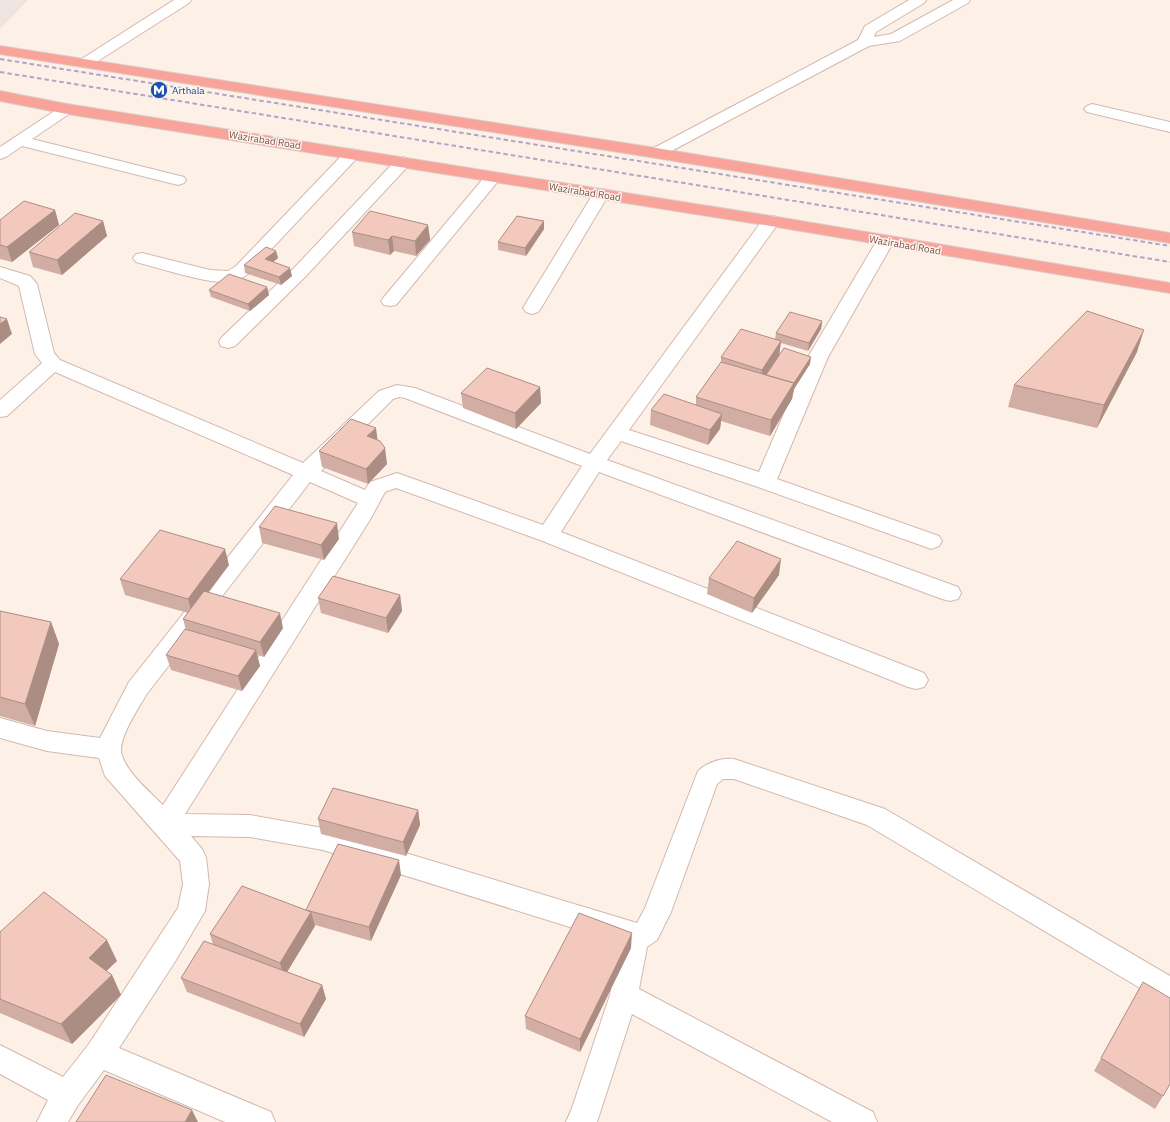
<svg xmlns="http://www.w3.org/2000/svg" width="1170" height="1122" font-family="'IBM Plex Sans',sans-serif">
  <style>
    .industrial { fill: #eee5e1 }
    .lines { fill: none; stroke-linecap: round; stroke-linejoin: round }
    .minor-casing { stroke: #d3b8ae; stroke-width: 2 }
    .highway-casing { stroke: #d9cfcc; stroke-width: 2 }
    .minor { fill: #fff; fill-rule: evenodd }
    .highway { fill: #faa39b; fill-rule: evenodd }
    .rail { stroke: #b1a4c9; stroke-width: 2; stroke-dasharray: 4.5 3; stroke-linecap: butt }
    .wall { fill: #d2ada3 }
    .shaded-wall { fill: #ab8d84 }
    .building { fill: #f4c9bd; stroke: #ab8d84 }
    .labels { text-anchor: middle; dominant-baseline: central; stroke-width: 3; stroke-linejoin: round; paint-order: stroke }
    .far-transit-label { font-size: 10px; fill: #164399; stroke: #fff5ee; text-anchor: start }
    .far-street-label { font-size: 10px; fill: #795249; stroke: #fff5ee }
  </style>
  <rect width="100%" height="100%" fill="#fdf1e7"/>
  <path class="industrial" d="M0,0h28l-28,29z"/>
  <g class="lines">
    <defs>
      <path id="minor" d="M174,0h17l-2,3 -99,63 -5,1 -5,-1 -2,-3 2,-3z
        M909,0h17l-2,3 -48,29 -2,5 17,-3 62,-34h17l-2,3 -68,38 -31,5 -207,110 -6,2 -6,-2 -2,-3 2,-3 208,-110 7,-14z
        M67,104l5,2 3,3 -3,3 -40,27 152,38 2,3 -2,3 -6,2 -156,-39 -16,11 -6,2v-12l62,-41z
        M1092,104l78,18v10l-83,-20 -3,-3 3,-3z
        M352,149l6,2 2,3 -2,3 -110,117c-5,3 -10,7 -16,8 -21,3 -73,-14 -96,-20l-3,-4 3,-4 6,-1 68,17 18,1 8,-5 110,-115z
        M403,157l6,2 2,3 -2,3 -103,111 -71,70 -7,2 -7,-2 -2,-4 2,-4 73,-70 103,-109z
        M493,172l6,2 2,3 -2,3 -103,125 -6,1 -6,-1 -3,-4 3,-4 103,-123z
        M601,189l6,1 2,4 -68,114 -3,4 -6,2 -6,-2 -3,-4 70,-114 2,-4z
        M771,216l6,1 3,4 -151,209 130,42 49,-115 71,-120 6,-1 6,1 3,4 -66,116 -51,122 162,57 3,5 -3,5 -8,3 -8,-3 -165,-59 -137,-46 -14,19 351,127 3,6 -3,6 -8,2 -8,-2 -343,-127 -38,60 363,141 4,7 -4,7 -8,2 -8,-2 -368,-147 -144,-52 -11,4 -14,26 -186,296 65,1 73,13 314,95 8,-15 53,-137c10,-9 23,-13 36,-12l151,50 285,167v28l-10,-4 -293,-175 -133,-46h-11l-6,5 -46,128 -14,28 -10,7 -8,42 234,123 4,10h-45l-200,-108 -35,108h-31l6,-14 38,-113 11,-52 -298,-93 -73,-13 -59,-1 11,13 4,8 3,27 -4,27 -29,49 -57,88 152,64 4,10h-50l-121,-52 -26,35 -10,17h-31l11,-22 -48,-26v-29l63,32 26,-33 89,-136 5,-24 -3,-23 -75,-85 -6,-18 -52,-7 -47,-13v-20l47,13 53,7 29,-56 164,-207 -238,-103 -48,44 -7,1v-17l42,-37 -7,-9 -16,-68 -19,-8v-11l30,9 7,8 17,69 6,7 243,103 76,-72 18,-6 18,3 175,66 175,-237zM399,397l6,1 177,68 -39,59 -146,-52 -27,9 -5,8 -44,-19 72,-72zM310,482l48,21 -195,302c-13,-13 -42,-37 -42,-56 1,-16 17,-40 25,-54z"/>
      <path id="highway" d="M0,46l656,102 514,85v10l-514,-85 -656,-104z
        M0,91l67,13 704,112 399,67v10l-399,-67 -704,-112 -67,-13z"/>
    </defs>
    <use href="#minor" class="minor-casing"/>
    <use href="#highway" class="highway-casing"/>
    <use href="#minor" class="minor"/>
    <use href="#highway" class="highway"/>
    <path class="rail" d="M0,59l1170,187
      M0,72l1170,190"/>
  </g>
  <path class="wall" d="M55,210l4,15 -47,37 -12,-3v-39z
    M103,221l4,15 -45,39 -29,-8 -4,-15z
    M544,221v8l-18,27 -28,-6v-8z
    M428,225l2,15 -14,16 -22,-5 -4,4 -36,-9 -2,-14z
    M276,251l2,7 -5,4 19,14 -11,9 -36,-12 -1,-8z
    M267,287l2,8 -19,16 -39,-14 -2,-7z
    M822,321l-1,8 -13,22 -27,-8 -2,12 31,9 -16,25 -2,10 -22,37 -49,-15 -1,8 -12,16 -58,-20 1,-15 45,-5v-8l25,-35v-5l54,-18 1,-6z
    M1137,352l-40,76 -89,-21 6,-22z
    M540,387l1,16 -25,26 -53,-21 -2,-15z
    M377,440l10,24 -19,20 -46,-17 -3,-16z
    M259,527l80,12 -15,21 -62,-17z
    M229,565l-20,27 74,36 -19,29 -7,-2 3,11 -18,25 -71,-21 -5,-15 20,-25 -3,-11 5,-6 -63,-18 -5,-16z
    M779,575l-27,38 -45,-19 2,-16z
    M400,595l2,16 -14,22 -67,-20 -3,-15z
    M0,611l51,11 8,22 -24,82 -35,-10z
    M418,810l2,15 -14,31 -85,-22 -3,-15z
    M401,875l-30,66 -56,-16v1l-28,46 35,13 4,14 -22,38 -117,-45 -6,-14 32,-33 -3,-11 96,-24z
    M0,932l117,29 -11,10 6,4 9,20 -49,49 -72,-31z
    M631,948l-51,104 -54,-23 -1,-13z
    M1143,982l20,114 -8,13 -61,-38z"/>
  <path class="shaded-wall" d="M55,210l4,15 -47,37 -5,-15z
    M103,221l4,15 -45,39 -5,-15z
    M544,221v8l-18,27 -1,-8z
    M428,225l2,15 -14,16 -1,-15z
    M392,236l2,15 -4,4 -2,-15z
    M276,251l2,7 -11,9 -2,-8z
    M290,268l2,8 -11,9 -2,-8z
    M267,287l2,8 -19,16 -2,-7z
    M7,319l5,15 -12,10v-20z
    M822,321l-1,8 -13,22 1,-8z
    M1144,330l-7,22 -40,76 7,-23z
    M781,341l-2,15 -19,29 2,-15z
    M811,357l-1,7 -16,25 -2,10 -22,37 1,-16 20,-33z
    M540,387l1,16 -25,26 -1,-16z
    M722,414l-2,15 -12,16 2,-15z
    M376,428l2,15 -11,-7z
    M385,448l2,16 -19,20 -2,-15z
    M337,523l2,16 -15,21 -3,-15z
    M225,549l4,16 -37,49 -4,-15z
    M781,559l-2,16 -27,38 2,-15z
    M400,595l2,16 -14,22 -2,-15z
    M280,613l3,15 -19,29 -4,-15z
    M51,622l8,22 -24,82 -10,-22z
    M256,650l4,16 -18,25 -4,-15z
    M418,810l2,15 -14,31 -3,-14z
    M399,860l2,15 -30,66 -2,-14z
    M311,912l4,14 -31,51 -4,-14z
    M632,933l-1,15 -51,104v-13z
    M107,940l10,21 -18,17 -10,-20z
    M112,975l9,20 -49,49 -11,-20z
    M322,985l4,14 -22,38 -4,-13z
    M192,1110l6,12h-13z"/>
  <path class="building" d="M24,201l31,9 -48,37 -7,-2v-25z
    M370,211l58,14 -13,16 -23,-5 -4,4 -36,-8z
    M75,213l28,8 -46,39 -28,-8z
    M517,216l27,5 -19,27 -27,-6z
    M266,247l10,4 -11,8 25,9 -11,9 -35,-12z
    M229,274l38,13 -19,17 -39,-14z
    M1087,311l57,19 -40,75 -90,-20z
    M790,312l32,9 -13,22 -33,-10z
    M0,317l7,2 -7,5z
    M741,329l40,12 -19,29 -41,-13z
    M784,348l27,9 -17,26 -28,-8z
    M721,362l73,21 -23,37 -75,-23z
    M487,368l53,19 -25,26 -54,-20z
    M664,394l58,20 -12,16 -59,-20z
    M351,419l25,9 -9,8 13,5 5,7 -19,21 -47,-18z
    M275,506l62,17 -16,22 -62,-18z
    M160,530l65,19 -37,50 -68,-20z
    M737,541l44,18 -27,39 -45,-20z
    M333,576l67,19 -14,23 -68,-20z
    M204,591l76,22 -20,29 -77,-23z
    M0,611l51,11 -26,82 -25,-7z
    M185,629l71,21 -18,26 -72,-21z
    M333,788l85,22 -15,32 -85,-23z
    M338,844l61,16 -30,67 -63,-17z
    M242,886l69,26 -31,51 -70,-29z
    M44,892l63,48 -18,18 23,17 -51,49 -61,-25v-67z
    M579,913l53,20 -52,106 -55,-23z
    M204,941l118,44 -22,39 -119,-46z
    M1143,982l27,16v86l-7,12 -62,-38z
    M106,1075l86,35 -7,12h-109z"/>
  <defs>
    <symbol id="metro-disc" viewBox="-11 -11 22 22"><circle r="9.5" fill="#1a4fb4" stroke="#fff5ee"/><path d="M-5.5 5V-5H-3L0 0L3-5H5.5V5H3V-.5L0 4L-3-.5V5Z" fill="#fff"/></symbol>
  </defs>
  <g fill-rule="evenodd">
    <use href="#metro-disc" x="149" y="80" width="20" height="20"/>
  </g>
  <g class="labels">
    <g class="far-transit-label">
      <text x="172" y="90">Arthala</text>
    </g>
    <g class="far-street-label">
      <text transform="translate(265 140) rotate(9)">Wazirabad Road</text>
      <text transform="translate(585 192) rotate(9)">Wazirabad Road</text>
      <text transform="translate(905 245) rotate(10)">Wazirabad Road</text>
    </g>
  </g>
</svg>
